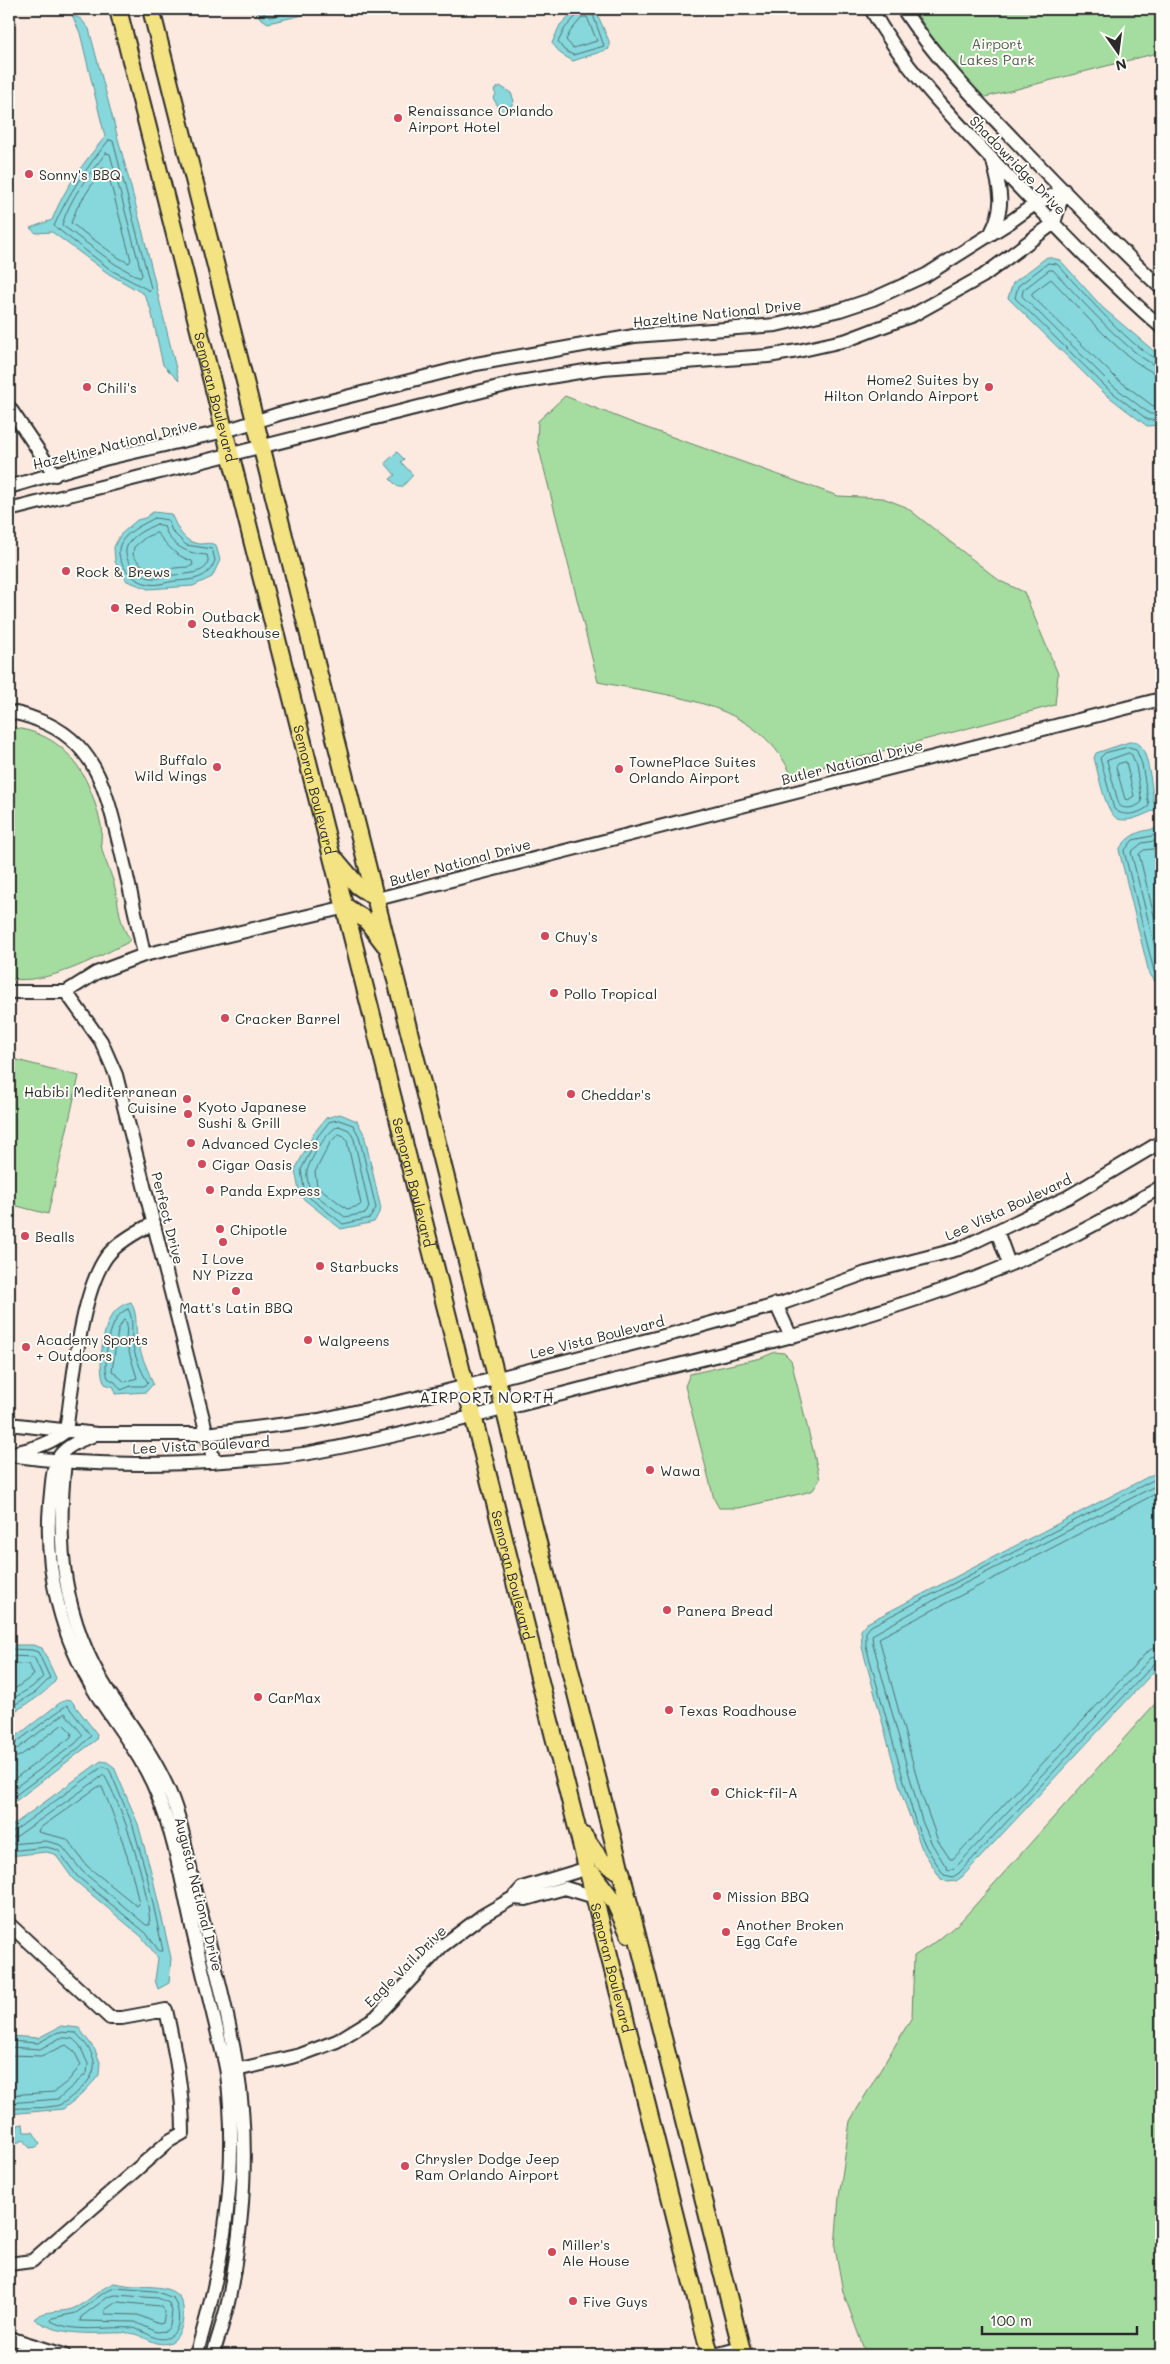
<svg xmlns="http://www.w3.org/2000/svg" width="1170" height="2364" font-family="Mali,sans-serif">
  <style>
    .green { fill: #a5dca0; stroke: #688466 }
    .water { fill: #86d8dc; stroke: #629395 }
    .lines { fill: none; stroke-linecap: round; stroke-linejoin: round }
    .shore { stroke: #4f7072; stroke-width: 1 }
    .minor-casing { stroke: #2b2b2b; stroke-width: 16 }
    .major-casing { stroke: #2b2b2b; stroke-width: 20 }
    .minor { stroke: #fdfcf7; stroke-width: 12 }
    .major { stroke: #f4e382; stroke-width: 16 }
    .poi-dot { fill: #d1495b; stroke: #fdfcf7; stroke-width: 2 }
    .labels { text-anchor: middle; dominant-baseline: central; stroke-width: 4; stroke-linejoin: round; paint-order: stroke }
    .park-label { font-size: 14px; fill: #50604e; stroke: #fdfcf7 }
    .poi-label { font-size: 14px; fill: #2b2b2b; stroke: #fdfcf7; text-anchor: start }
    .street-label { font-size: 14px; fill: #2b2b2b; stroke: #fdfcf7 }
    .neighbourhood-label { font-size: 15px; letter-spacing: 1px; fill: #2b2b2b; stroke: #fdfcf7 }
  </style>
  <rect width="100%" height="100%" fill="#fceae1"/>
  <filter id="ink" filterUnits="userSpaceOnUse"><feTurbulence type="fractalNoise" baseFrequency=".02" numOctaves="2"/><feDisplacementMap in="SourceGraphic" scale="10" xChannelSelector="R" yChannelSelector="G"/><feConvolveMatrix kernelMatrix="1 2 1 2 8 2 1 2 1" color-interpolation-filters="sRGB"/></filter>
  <g filter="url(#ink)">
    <path class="green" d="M914,9h247v43l-179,46 -48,-57z
      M565,396l68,27 205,73 45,2 23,9 94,74 24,11 34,82 -3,31 -255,68 -10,-1c-35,-72 -122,-76 -192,-90l-61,-241 1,-20z
      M9,727c58,6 80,46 92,98 1,6 0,12 0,19 2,15 11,29 14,44 4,17 4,36 15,51l-3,4c-36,17 -77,41 -118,36z
      M9,1058l70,18 -31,138 -39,-10z
      M775,1352l9,1 7,7 29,119 -7,11 -9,3 -65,15h-20l-5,-9 -29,-113 5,-12 71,-16z
      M1161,1697v658h-295l-23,-63 -8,-45 4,-50 11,-76 62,-104 2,-61 23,-15 23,-19z"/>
    <path class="water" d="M258,9h71l-61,14 -9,-6z
      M576,9h19l14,32v8l-36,12 -12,-7 -9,-11 8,-18z
      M72,15l9,4 8,10 53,200 37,152 -16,-16 -12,-55 -7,-16 -35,-20 -57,-42 -16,1 -6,-5 22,-8c12,-31 31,-57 53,-83l-25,-104z
      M500,86l11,7 3,8 -6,11 -6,1 -9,-15 3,-3 -2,-5z
      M1047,257l13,3 43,48 58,49v68l-14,1 -43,-33 -96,-95 5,-15z
      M397,452l7,7 -3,3 12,13 -11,12h-4l-8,-8 5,-4 -10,-12z
      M153,512l18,2c7,14 11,28 29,30 6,0 9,-2 16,1l4,15 -8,17 -19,9 -45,3 -21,-8 -12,-19 -1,-15 6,-12 17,-15 8,-2z
      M1129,742c4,0 8,0 11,3 10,12 12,49 15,65 -10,4 -26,13 -37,9 -13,-5 -20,-48 -24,-61l2,-5z
      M1161,829v157l-4,-2 -8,-11 -30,-123c9,-16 24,-21 42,-21z
      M340,1114l17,7 7,13 17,75 -7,13 -33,7 -41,-33 -5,-26 19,-37 12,-15z
      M131,1302c8,15 3,25 7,40 3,15 10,27 15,42l-7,8 -31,2 -1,-7 -9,-3c-8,-13 -3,-56 7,-69 5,-7 11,-11 19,-13z
      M1161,1470v194l-199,213 -6,4 -8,1 -7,-3 -19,-30 -19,-51 -41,-151 -1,-17 6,-7z
      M9,1645h24l9,3 14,30c-4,12 -36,32 -47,35z
      M70,1699l27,35 -1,6 -87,66v-64l52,-40z
      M101,1761l6,1 7,5 24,57 15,55 18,79 -2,25 -11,6 -3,-9 3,-22 -16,-21 -69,-58 -18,-25 -9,-2 -37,4v-28z
      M61,2026l18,2 16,22 5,12 -1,13 -4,5 -14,15 -18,14 -54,5v-78l29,2z
      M23,2124l1,8h9l7,11 -3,4 -7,1 -6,-8 -8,3 -7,-2 2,-11h6l1,-5z
      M114,2283c7,1 15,3 22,3 25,1 51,0 47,33 -1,8 -4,19 -12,23 -13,6 -25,-5 -36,-8 -8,-2 -18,-1 -27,-1 -25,1 -52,1 -74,-14 10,-10 26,-6 38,-10 16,-6 26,-20 42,-26z"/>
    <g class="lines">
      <path class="shore" d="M263,9l1,5 6,3 37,-8
        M579,9l-1,5 -13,14 -7,14 6,8 9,5 31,-9 -13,-37
        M583,17h4l10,24 -24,7 -7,-8 4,-8z
        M109,140l4,1 38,147 -1,3 -39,-21 -57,-44c14,-32 33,-59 55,-86z
        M106,153l4,1 32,121 -2,3 -25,-14 -53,-39c8,-27 27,-51 44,-72z
        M103,168l4,2 24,90 -2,3 -10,-5 -48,-35 6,-15z
        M1161,360c-22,-2 -86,-77 -104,-96l-9,-1 -30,23 -3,12 93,91 40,31h13
        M1161,367c-23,-2 -90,-78 -108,-97h-4l-26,20 -1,6 90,89 38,29h11
        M1161,374c-27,-1 -89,-74 -110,-95l-19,14v3l85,83 36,27h8
        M155,518l13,2 4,11 14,14 26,4 3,11c-6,19 -22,20 -40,21 -8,1 -18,5 -26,3 -11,-2 -19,-8 -25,-17 -17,-27 12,-39 31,-49z
        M157,524l7,2c6,20 24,28 43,29 7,19 -22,19 -33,20 -8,1 -18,5 -27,2 -8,-3 -13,-6 -17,-13 -14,-21 11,-33 27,-40z
        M157,533c11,13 18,23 35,28l1,4 -4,2c-23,0 -42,11 -56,-12l1,-8 12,-10z
        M1129,747l7,2 6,15 7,42c-10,8 -25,12 -35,3l-14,-51 5,-5z
        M1129,753l3,2 4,11 6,36c-5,5 -17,9 -23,3l-12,-44z
        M1126,762l8,34 -6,4 -3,-1 -9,-32 2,-3z
        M1161,834l-28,6 -9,11 30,120 7,10
        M1161,840l-19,3 -11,9 30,119
        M1161,848l-17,2 -5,4 22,90
        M339,1120l14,5 6,11 17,72 -6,10 -27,6 -38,-30 -4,-24 17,-34 11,-14z
        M339,1126l10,4 5,9 15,68 -3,6 -21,4 -35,-26c-1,-6 -4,-15 -3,-20 3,-12 21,-42 32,-45z
        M339,1134l5,2 3,5 14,63 -2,2 -12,3 -30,-23 -2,-14 15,-29z
        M128,1309c6,10 3,19 4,30 1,15 9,31 16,44l-4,3h-13l-10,4 -6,-8 -7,-4c-6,-16 1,-64 20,-69z
        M124,1320l3,3 -1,19 11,36 -12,4 -13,-11 6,-41z
        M1161,1476l-290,150 -5,6v14l50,178 10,23 18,28 9,2 6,-4 196,-210 6,-2
        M1161,1483l-209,107 -80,45 1,9 49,177 10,23 16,26 7,-2 196,-210 10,-3
        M1161,1491l-282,147 42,155 17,48 12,18h3l193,-206 7,-5 8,-1
        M9,1649l23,1 6,2 12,26 -14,14 -27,16
        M9,1656l25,1 9,20 -11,10 -23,14
        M9,1663l20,1 5,11 -25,18
        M9,1745l5,-1 53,-39 24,31 -12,12 -70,52
        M9,1751l8,-2 48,-36 18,22 -7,8 -67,49
        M9,1759l11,-3 43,-32 9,9 -1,4 -62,46
        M98,1787h4c16,38 29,76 37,117l-2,2 -50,-40 -20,-27 -29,-7 1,-3z
        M9,1832l5,-1 88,-64h4l4,4 23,55 15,54 15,71h-4l-13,-18 -69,-57 -19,-26 -12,-3 -37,4
        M9,1838l8,-2 87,-61c20,34 44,110 46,150h-4l-64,-54 -21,-26 -15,-4 -37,3
        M9,2041l29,2 20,-11 18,1c23,24 26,39 -1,61 -6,4 -12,11 -20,12 -15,3 -31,1 -46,3
        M9,2047l31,2 20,-11h7l6,1 7,7 8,18 -1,9 -29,26 -49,4
        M9,2055l32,1 25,-11 8,6 7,14 -13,16 -14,11 -45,3
        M115,2288l40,3 18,7c7,10 9,33 -4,39 -12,7 -25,-8 -37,-9 -27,-2 -57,6 -81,-7l1,-3 24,-5 29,-21z
        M116,2295l42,3 11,5 3,8 -2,15 -4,5 -9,1 -22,-10 -55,-1 1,-4 27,-20z
        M117,2302l43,4 5,6 -2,11 -4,1 -21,-9 -33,-1v-4z"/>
      <defs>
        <path id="minor" d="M871,9c35,63 85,112 134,164 51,53 101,106 156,154
          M903,9c34,52 78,96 121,141 45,46 90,94 137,138
          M991,233c15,-28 9,-44 2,-72
          M9,407l46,68
          M9,487l95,-28 121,-28 54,-17 197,-50 158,-28 142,-11 64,-15 33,-11 53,-24 84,-53 25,-18 29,-14
          M9,510l505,-127 89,-15 165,-12 30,-5 49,-11 66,-25 70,-39 71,-53 10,-33
          M9,712c10,1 19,4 29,8 60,22 69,75 83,131 8,34 16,69 23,104
          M377,899l784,-200
          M9,992h57
          M66,992l35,49 15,34 98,387
          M66,992l30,-19 48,-18 202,-48
          M997,1231l12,33
          M776,1304l15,33
          M9,1424l88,10h109l113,-14 124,-28 236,-60 104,-29 83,-30 93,-24 109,-52 93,-55
          M92,1436c-41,14 -38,28 -42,67 -6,67 11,135 47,192 21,33 47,64 61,101 19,47 26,100 38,148 7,29 14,58 21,86 3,15 8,29 10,44 12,95 -3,190 -31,281
          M17,1452c19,-4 34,-9 49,-21 7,-47 14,-138 41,-175 11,-14 31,-25 47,-33
          M9,1455c75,11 152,11 228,5 26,-2 52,-3 78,-8 100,-19 199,-46 298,-71 142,-35 286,-67 421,-127 44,-19 85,-43 127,-67
          M65,1461c-9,84 -3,157 43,230 22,33 45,63 61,100 15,34 19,73 28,109 16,55 31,111 40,168 12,72 7,148 -6,219 -3,23 -12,46 -18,68
          M513,1898l13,1 39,-11 30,9
          M9,1924l101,94h12l44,-8c9,41 17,80 17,123l-14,8 -137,120 -23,3
          M232,2071l68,-16 37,-14 39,-24 66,-71 40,-30 31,-18 9,-10 66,-20
          M9,2338l55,17
          M715,2355l26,-7"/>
        <g id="major">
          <path id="s1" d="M118,9l592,2346"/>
          <path d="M151,9l592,2346"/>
          <path d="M336,860l22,26 19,13"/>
          <path d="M346,907l20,13 19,25"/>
          <path d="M584,1836l17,24 21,14"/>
          <path d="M593,1874l22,29 14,31"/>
        </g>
      </defs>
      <use href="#minor" class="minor-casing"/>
      <use href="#major" class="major-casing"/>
      <use href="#minor" class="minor"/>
      <use href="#major" class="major"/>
    </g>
  </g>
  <g class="poi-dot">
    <circle cx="398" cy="118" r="5"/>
    <circle cx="29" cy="174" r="5"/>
    <circle cx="87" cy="387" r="5"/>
    <circle cx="989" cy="387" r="5"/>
    <circle cx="66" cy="571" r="5"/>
    <circle cx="115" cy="608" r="5"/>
    <circle cx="192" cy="624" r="5"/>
    <circle cx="217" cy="767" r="5"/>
    <circle cx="619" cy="769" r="5"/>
    <circle cx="545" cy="936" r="5"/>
    <circle cx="554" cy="993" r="5"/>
    <circle cx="225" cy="1018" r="5"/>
    <circle cx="571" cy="1094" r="5"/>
    <circle cx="187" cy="1099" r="5"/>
    <circle cx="188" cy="1114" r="5"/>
    <circle cx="191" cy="1143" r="5"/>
    <circle cx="202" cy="1164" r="5"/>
    <circle cx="210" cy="1190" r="5"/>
    <circle cx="220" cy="1229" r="5"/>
    <circle cx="25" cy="1236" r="5"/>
    <circle cx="223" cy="1242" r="5"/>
    <circle cx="320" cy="1266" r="5"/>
    <circle cx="236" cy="1291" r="5"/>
    <circle cx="308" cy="1340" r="5"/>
    <circle cx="26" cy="1347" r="5"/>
    <circle cx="650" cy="1470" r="5"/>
    <circle cx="667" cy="1610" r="5"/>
    <circle cx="258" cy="1697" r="5"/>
    <circle cx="669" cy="1710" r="5"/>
    <circle cx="715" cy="1792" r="5"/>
    <circle cx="717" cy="1896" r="5"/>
    <circle cx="726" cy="1932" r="5"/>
    <circle cx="405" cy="2166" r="5"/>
    <circle cx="552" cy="2252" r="5"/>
    <circle cx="573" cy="2301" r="5"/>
  </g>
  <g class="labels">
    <g class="park-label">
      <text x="997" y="43">Airport<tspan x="997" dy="16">Lakes Park</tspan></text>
    </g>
    <g class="poi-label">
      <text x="408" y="110">Renaissance Orlando<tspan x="408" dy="16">Airport Hotel</tspan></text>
      <text x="39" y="174">Sonny's BBQ</text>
      <text x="979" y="379" text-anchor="end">Home2 Suites by<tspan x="979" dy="16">Hilton Orlando Airport</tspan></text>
      <text x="97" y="387">Chili's</text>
      <text x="76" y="571">Rock &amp; Brews</text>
      <text x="125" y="608">Red Robin</text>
      <text x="202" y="616">Outback<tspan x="202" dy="16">Steakhouse</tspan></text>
      <text x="207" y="759" text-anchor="end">Buffalo<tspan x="207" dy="16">Wild Wings</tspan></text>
      <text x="629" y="761">TownePlace Suites<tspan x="629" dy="16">Orlando Airport</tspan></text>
      <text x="555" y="936">Chuy's</text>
      <text x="564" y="993">Pollo Tropical</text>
      <text x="235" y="1018">Cracker Barrel</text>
      <text x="177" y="1091" text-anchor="end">Habibi Mediterranean<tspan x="177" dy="16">Cuisine</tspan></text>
      <text x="581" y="1094">Cheddar's</text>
      <text x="198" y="1106">Kyoto Japanese<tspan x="198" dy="16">Sushi &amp; Grill</tspan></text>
      <text x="201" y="1143">Advanced Cycles</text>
      <text x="212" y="1164">Cigar Oasis</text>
      <text x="220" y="1190">Panda Express</text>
      <text x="230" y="1229">Chipotle</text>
      <text x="35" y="1236">Bealls</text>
      <text x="223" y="1258" text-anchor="middle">I Love<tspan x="223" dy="16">NY Pizza</tspan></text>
      <text x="330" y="1266">Starbucks</text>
      <text x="236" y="1307" text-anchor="middle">Matt's Latin BBQ</text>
      <text x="36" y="1339">Academy Sports<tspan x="36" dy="16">+ Outdoors</tspan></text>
      <text x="318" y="1340">Walgreens</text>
      <text x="660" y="1470">Wawa</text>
      <text x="677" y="1610">Panera Bread</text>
      <text x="268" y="1697">CarMax</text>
      <text x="679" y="1710">Texas Roadhouse</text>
      <text x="725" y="1792">Chick-fil-A</text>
      <text x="727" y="1896">Mission BBQ</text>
      <text x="736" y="1924">Another Broken<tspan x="736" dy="16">Egg Cafe</tspan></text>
      <text x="415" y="2158">Chrysler Dodge Jeep<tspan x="415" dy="16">Ram Orlando Airport</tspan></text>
      <text x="562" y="2244">Miller's<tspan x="562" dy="16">Ale House</tspan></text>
      <text x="583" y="2301">Five Guys</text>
    </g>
    <g class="street-label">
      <text transform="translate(1018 165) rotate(46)">Shadowridge Drive</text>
      <text transform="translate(717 313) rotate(-6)">Hazeltine National Drive</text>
      <text stroke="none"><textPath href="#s1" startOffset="400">Semoran Boulevard</textPath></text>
      <text transform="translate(115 444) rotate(-14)">Hazeltine National Drive</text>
      <text transform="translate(852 762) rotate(-14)">Butler National Drive</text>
      <text stroke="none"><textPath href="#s1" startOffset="805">Semoran Boulevard</textPath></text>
      <text transform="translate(460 862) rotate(-15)">Butler National Drive</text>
      <text stroke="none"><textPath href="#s1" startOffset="1210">Semoran Boulevard</textPath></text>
      <text transform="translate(1008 1207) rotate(-25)">Lee Vista Boulevard</text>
      <text transform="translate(168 1218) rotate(76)">Perfect Drive</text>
      <text transform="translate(597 1337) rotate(-14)">Lee Vista Boulevard</text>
      <text transform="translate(201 1445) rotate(-3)">Lee Vista Boulevard</text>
      <text stroke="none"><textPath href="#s1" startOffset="1615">Semoran Boulevard</textPath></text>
      <text transform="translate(199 1894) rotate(76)">Augusta National Drive</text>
      <text transform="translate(405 1966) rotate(-45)">Eagle Vail Drive</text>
      <text stroke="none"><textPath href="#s1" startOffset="2020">Semoran Boulevard</textPath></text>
    </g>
    <g class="neighbourhood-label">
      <text x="487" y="1397">AIRPORT NORTH</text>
    </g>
  </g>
  <rect width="1170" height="2364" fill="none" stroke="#fdfcf7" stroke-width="30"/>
  <rect x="15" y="15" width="1140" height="2334" fill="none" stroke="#2b2b2b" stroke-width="2" filter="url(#ink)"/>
  <g transform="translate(1118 52) rotate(166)" stroke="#fdfcf7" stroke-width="4" paint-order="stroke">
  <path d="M0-4L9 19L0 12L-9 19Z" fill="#2b2b2b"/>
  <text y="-8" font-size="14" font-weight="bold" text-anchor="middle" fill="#2b2b2b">N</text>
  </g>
  <path d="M982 2326v8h155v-8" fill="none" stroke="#2b2b2b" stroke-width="2.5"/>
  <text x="990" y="2326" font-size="15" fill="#2b2b2b" stroke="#fdfcf7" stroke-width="4" paint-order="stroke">100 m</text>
</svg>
